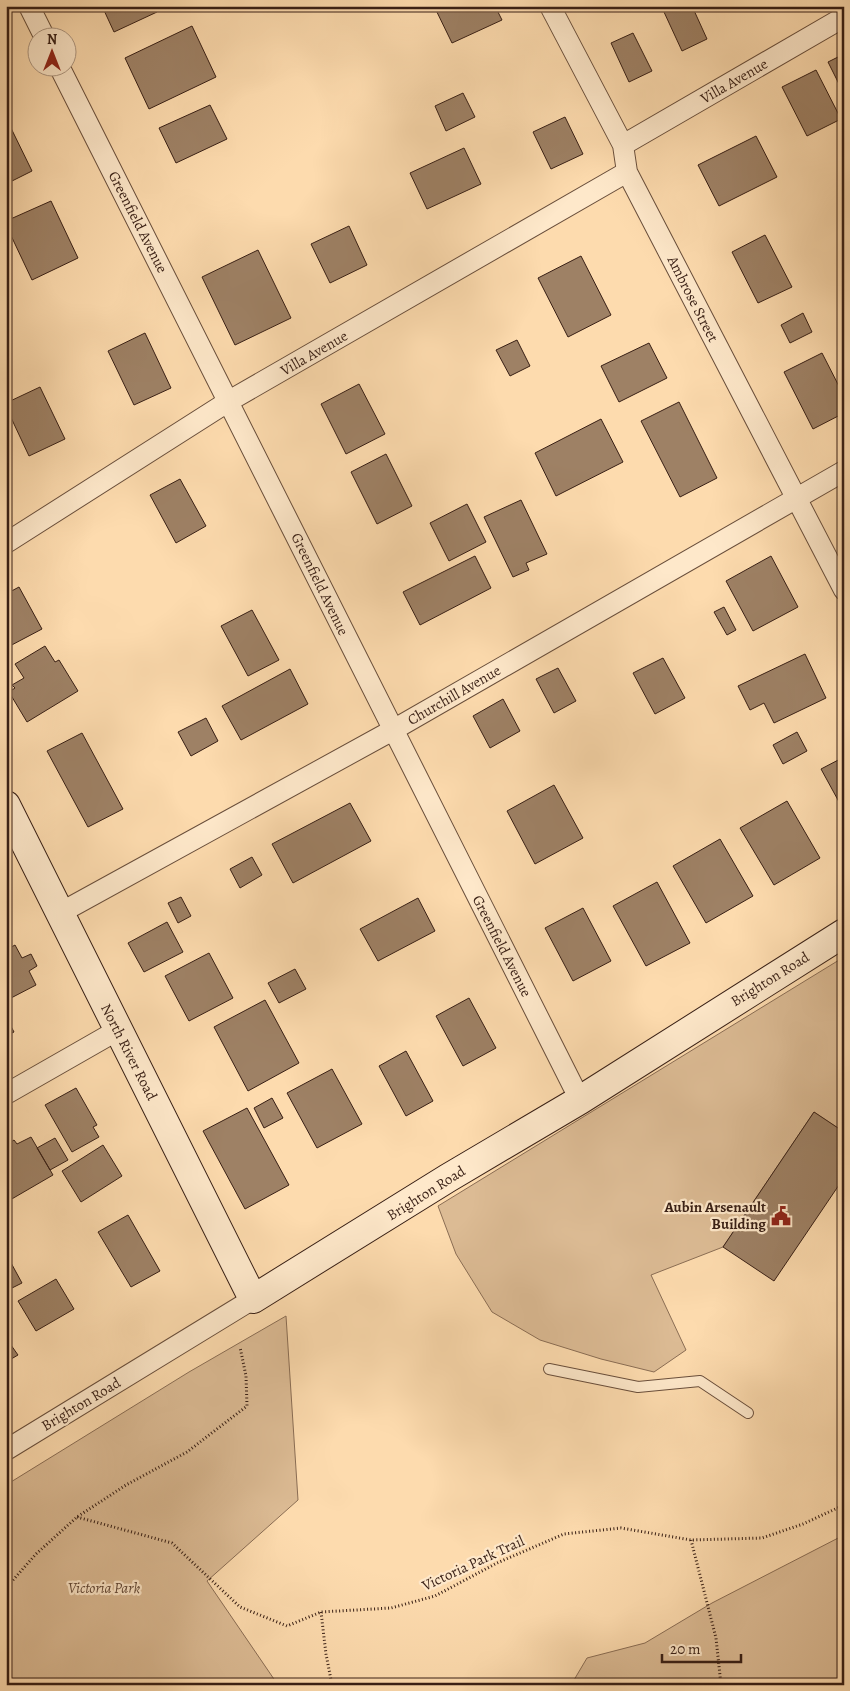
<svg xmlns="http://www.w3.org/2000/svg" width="850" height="1691" font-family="Alegreya,serif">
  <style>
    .green { fill: #dcbb94; stroke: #8a6d54 }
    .building { fill: #9e8165; stroke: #381f15 }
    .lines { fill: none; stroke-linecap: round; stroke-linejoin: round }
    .lane-casing { stroke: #694e3b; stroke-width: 12 }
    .street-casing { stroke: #694e3b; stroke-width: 22 }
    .secondary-casing { stroke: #381f15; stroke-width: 30 }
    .path { stroke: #381f15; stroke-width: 3; stroke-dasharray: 1 2.5; stroke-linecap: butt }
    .lane { stroke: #fee8ca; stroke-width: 10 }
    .street { stroke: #fee8ca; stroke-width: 20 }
    .secondary { stroke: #fee8ca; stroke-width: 28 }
    .labels { text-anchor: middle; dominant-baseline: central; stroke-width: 4.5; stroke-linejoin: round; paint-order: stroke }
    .street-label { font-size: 15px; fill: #381f15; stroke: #fee8ca }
    .poi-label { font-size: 15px; font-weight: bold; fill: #381f15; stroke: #fee8ca; text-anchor: end }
    .park-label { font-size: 15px; font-style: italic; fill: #614635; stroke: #fee8ca }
  </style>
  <rect width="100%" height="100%" fill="#fddbae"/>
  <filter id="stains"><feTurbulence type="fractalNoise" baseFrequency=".004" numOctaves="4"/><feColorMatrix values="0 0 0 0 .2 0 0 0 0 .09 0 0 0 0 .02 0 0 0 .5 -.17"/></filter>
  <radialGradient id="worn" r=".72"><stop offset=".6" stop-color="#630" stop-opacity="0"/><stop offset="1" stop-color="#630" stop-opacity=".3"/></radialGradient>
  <path class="green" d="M844,957v175l-30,-20 -91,135 -72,28 35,75 -32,22 -53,-13 -61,-19 -48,-28 -36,-58 -18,-48z
    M286,1316l12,184 -91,81 71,104h-272v-200l183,-113z
    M844,1535v150h-273l16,-27 58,-15 67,-40z"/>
  <path class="building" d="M102,6h52l3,6 -43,20z
    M434,6h61l7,14 -50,23z
    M675,6h17l15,33 -25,12 -18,-39z
    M192,26l24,51 -67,32 -24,-51z
    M633,33l19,38 -23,11 -18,-39z
    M844,54v40l-16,-32z
    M816,70l25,49 -34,17 -25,-49z
    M463,93l12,24 -29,14 -11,-25z
    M210,105l17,34 -51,24 -17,-35z
    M565,117l18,37 -32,15 -18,-37z
    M9,124l23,47 -26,13v-59z
    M756,136l21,41 -58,29 -21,-41z
    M464,148l17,36 -54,25 -17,-36z
    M51,201l27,57 -46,22 -26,-55v-4z
    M349,226l18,39 -37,18 -19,-39z
    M765,235l27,52 -34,16 -26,-51z
    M258,250l33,68 -56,27 -33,-68z
    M581,256l30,59 -43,22 -30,-59z
    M803,313l9,19 -22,11 -9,-18z
    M145,333l26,55 -37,17 -26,-54z
    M517,340l13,26 -20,10 -14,-26z
    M649,343l18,35 -48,24 -18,-36z
    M822,353l22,43v17l-31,16 -29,-57z
    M359,384l26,50 -39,20 -25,-50z
    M40,387l25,52 -36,17 -23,-49v-4z
    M679,402l38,76 -37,19 -39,-76z
    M601,419l22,43 -67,34 -21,-43z
    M386,454l26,52 -35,18 -26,-52z
    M180,479l26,47 -30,17 -26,-48z
    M521,500l26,54 -21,9 3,7 -16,7 -29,-60z
    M467,504l19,38 -37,19 -19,-38z
    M475,556l16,32 -71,37 -17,-33z
    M771,556l27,51 -45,24 -27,-50z
    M19,587l23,42 -36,19v-54z
    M724,607l12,23 -9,5 -13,-23z
    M252,610l27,50 -31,16 -27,-50z
    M45,646l10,16 4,-2 19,31 -51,31 -18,-30 6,-4 -3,-3 12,-7 -9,-14z
    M805,654l21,44 -52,25 -10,-20 -14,7 -12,-24z
    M663,658l22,40 -30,16 -22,-41z
    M558,668l18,33 -22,12 -18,-34z
    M290,669l18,35 -67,36 -19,-34z
    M503,699l17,32 -30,17 -17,-32z
    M206,718l12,23 -27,15 -13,-24z
    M797,732l10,19 -24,13 -10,-19z
    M82,733l41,76 -35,18 -41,-76z
    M844,757v54l-23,-42z
    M554,785l29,53 -48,26 -28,-53z
    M787,801l33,57 -46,27 -34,-57z
    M350,803l21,38 -78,42 -21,-39z
    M720,839l33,57 -47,27 -33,-57z
    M252,857l10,18 -22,13 -10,-19z
    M657,882l33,61 -44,23 -33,-60z
    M181,897l10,19 -13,7 -10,-20z
    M418,898l17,33 -57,30 -18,-32z
    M583,908l28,53 -38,20 -28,-53z
    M167,922l16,30 -39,20 -16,-29z
    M15,945l7,13 9,-4 6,12 -8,5 7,14 -25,13 -5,-9v-39z
    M209,953l24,45 -44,23 -24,-45z
    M295,969l11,20 -27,14 -11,-20z
    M469,998l27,50 -33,18 -27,-50z
    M265,1000l34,63 -51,28 -34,-64z
    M6,1017l8,15 -8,4z
    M406,1051l27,50 -27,15 -27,-50z
    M332,1069l30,55 -45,24 -30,-55z
    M76,1088l21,37 -4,2 6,10 -27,15 -27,-47z
    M272,1098l11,20 -19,10 -10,-20z
    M247,1108l42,77 -44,24 -42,-78z
    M814,1112l30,20v52l-3,-2 -67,99 -51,-34z
    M31,1137l22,38 -43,25 -4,-7v-48l8,-5 3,4z
    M55,1138l13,22 -18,10 -13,-22z
    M103,1145l19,31 -41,26 -19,-31z
    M128,1215l32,56 -29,16 -33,-55z
    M10,1261l12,22 -16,8v-29z
    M56,1279l18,30 -38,22 -18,-30z
    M6,1338l12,17 -12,7z"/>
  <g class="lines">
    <defs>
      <path id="lane" d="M549,1369l89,18 62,-6 48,32"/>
      <path id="street" d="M29,6l16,32
        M550,6l73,139 4,27 217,418
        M60,68c174,343 346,688 520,1032
        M623,145l221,-128
        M6,543l223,-142 398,-229
        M60,913l333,-183 451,-259
        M6,1094l112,-64
        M6,1450l247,-151"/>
      <path id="secondary" d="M6,805l247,494 195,-121 132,-78 264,-167"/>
    </defs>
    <use href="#lane" class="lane-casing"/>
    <use href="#street" class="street-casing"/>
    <use href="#secondary" class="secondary-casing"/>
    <path class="path" d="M77,1517l95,26 68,64 47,19 34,-14 70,-4 44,-12 62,-33 67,-29 57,-6 70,12 71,-2 41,-14 41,-19
      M691,1540l25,98 5,47
      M6,1588l30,-34 41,-37 49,-32 61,-33 60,-46 -1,-30 -6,-29
      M321,1612l5,42 6,31"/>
    <use href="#lane" class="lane"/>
    <use href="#street" class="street"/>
    <use href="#secondary" class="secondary"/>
  </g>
  <defs>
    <symbol id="civic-bare" viewBox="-9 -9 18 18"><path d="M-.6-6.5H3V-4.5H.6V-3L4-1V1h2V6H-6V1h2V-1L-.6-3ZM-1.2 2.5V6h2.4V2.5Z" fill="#8f2418" stroke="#fee8ca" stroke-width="2.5" paint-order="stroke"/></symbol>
  </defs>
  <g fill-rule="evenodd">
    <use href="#civic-bare" x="767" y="1202" width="28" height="28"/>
  </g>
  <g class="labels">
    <g class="street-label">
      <text transform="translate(734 81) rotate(-30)">Villa Avenue</text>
      <text transform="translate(138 222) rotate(63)">Greenfield Avenue</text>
      <text transform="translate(693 299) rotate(63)">Ambrose Street</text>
      <text transform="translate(314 353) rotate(-30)">Villa Avenue</text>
      <text transform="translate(320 584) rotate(64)">Greenfield Avenue</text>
      <text transform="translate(454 695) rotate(-30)">Churchill Avenue</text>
      <text transform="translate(502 946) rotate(63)">Greenfield Avenue</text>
      <text transform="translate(770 979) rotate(-32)">Brighton Road</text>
      <text transform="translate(129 1052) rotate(63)">North River Road</text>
      <text transform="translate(426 1193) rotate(-32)">Brighton Road</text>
      <text transform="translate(81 1404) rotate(-31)">Brighton Road</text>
      <text transform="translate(473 1563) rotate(-25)">Victoria Park Trail</text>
    </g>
    <g class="poi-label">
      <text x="766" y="1207">Aubin Arsenault<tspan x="766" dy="17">Building</tspan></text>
    </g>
    <g class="park-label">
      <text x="104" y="1588">Victoria Park</text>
    </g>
  </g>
  <rect width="850" height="1691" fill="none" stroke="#fddbae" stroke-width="25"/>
  <rect x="8" y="8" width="835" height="1676" fill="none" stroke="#381f15" stroke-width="2.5"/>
  <rect x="12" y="12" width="825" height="1666" fill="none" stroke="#381f15"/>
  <g transform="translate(52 52)"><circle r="24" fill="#fee8ca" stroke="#af9882"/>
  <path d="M0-4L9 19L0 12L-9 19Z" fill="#8f2418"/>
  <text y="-8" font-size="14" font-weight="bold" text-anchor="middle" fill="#381f15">N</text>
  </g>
  <path d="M662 1654v8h79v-8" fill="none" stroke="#381f15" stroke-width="2.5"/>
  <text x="670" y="1654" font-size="15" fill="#381f15" stroke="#fee8ca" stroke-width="4" paint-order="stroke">20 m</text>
  <rect width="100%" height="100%" filter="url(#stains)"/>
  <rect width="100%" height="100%" fill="url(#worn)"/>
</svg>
